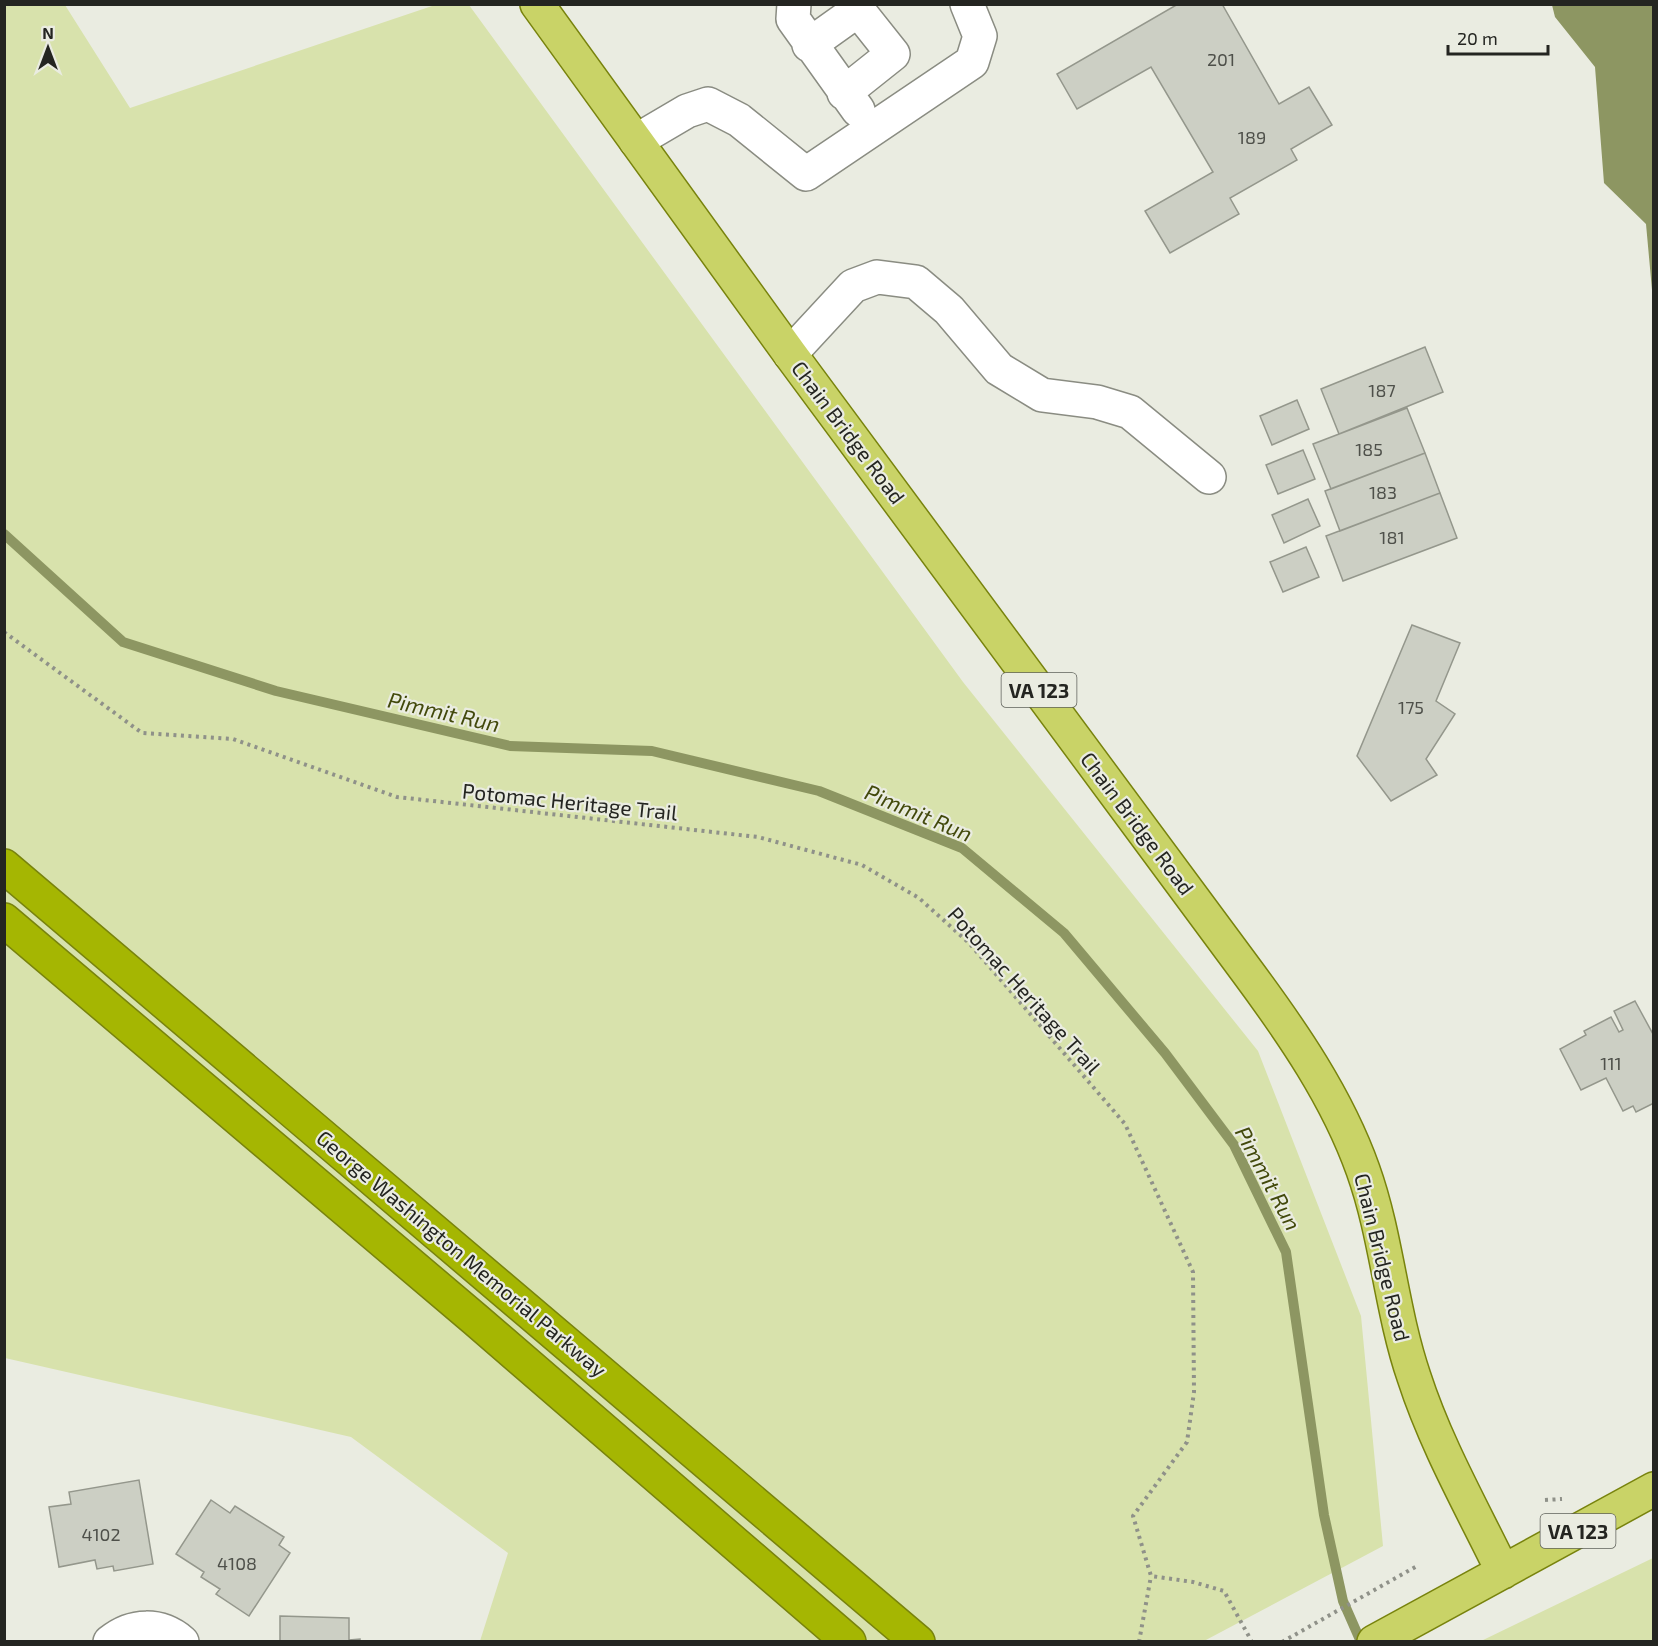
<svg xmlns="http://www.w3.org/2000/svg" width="1658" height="1646" font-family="'Exo 2',sans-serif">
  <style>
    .green { fill: #d8e2ac }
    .water { fill: #8d9662 }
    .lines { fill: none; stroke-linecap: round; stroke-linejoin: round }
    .stream { stroke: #8d9662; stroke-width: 10 }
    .building { fill: #cccfc4; stroke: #94978c; stroke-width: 1.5 }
    .minor-casing { stroke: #8a8c82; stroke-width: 36 }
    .major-casing { stroke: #78830d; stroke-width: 36 }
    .highway-casing { stroke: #78830d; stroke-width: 36 }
    .path { stroke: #8f9189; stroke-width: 4; stroke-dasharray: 3 4.5; stroke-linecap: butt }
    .minor { stroke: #fff; stroke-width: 33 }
    .major { stroke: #c9d367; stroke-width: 33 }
    .highway { stroke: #a5b602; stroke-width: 33 }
    .labels { text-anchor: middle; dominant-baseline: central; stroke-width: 4.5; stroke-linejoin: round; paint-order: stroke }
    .number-label { font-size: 18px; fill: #4e504a }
    .shield { fill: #eaece1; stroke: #5f615b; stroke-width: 1.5 }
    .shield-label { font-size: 20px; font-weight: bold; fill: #242521 }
    .street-label { font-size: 21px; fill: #242521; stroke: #eaece1 }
    .water-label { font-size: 22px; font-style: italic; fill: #42490b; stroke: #eaece1 }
  </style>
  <rect width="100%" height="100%" fill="#eaece1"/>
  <path class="green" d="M5,5h60l65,103 305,-103h34l494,677 295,369 103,265 22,230 -179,95h-724l28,-88 -157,-116 -346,-79z
    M1653,1558v83h-172z"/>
  <path class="water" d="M1552,5h101v296l-7,-77 -42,-41 -9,-116 -40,-50z"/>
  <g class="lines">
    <path class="stream" d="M4,534l119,108 153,49 234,55 142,5 167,40 143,57 102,85 101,120 69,92 52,107 38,263 19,86 18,41"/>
  </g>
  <path class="building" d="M1178,4h44l57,100 30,-17 23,38 -41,24 6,11 -67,38 9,16 -69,39 -25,-42 68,-39 -62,-105 -74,42 -20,-35z
    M1425,347l18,45 -104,42 -18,-45z
    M1297,400l12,29 -37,16 -12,-29z
    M1407,408l18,45 -94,36 -18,-45z
    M1303,450l12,29 -37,15 -12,-29z
    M1425,453l15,40 -100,38 -15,-40z
    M1440,493l17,45 -114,43 -17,-45z
    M1308,499l12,27 -36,17 -12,-28z
    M1306,547l13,30 -36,15 -13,-30z
    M1412,625l48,18 -24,58 19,13 -29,45 11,16 -46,26 -34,-45z
    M1635,1001l19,35v67l-18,9 -3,-6 -10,5 -17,-33 -25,12 -21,-41 26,-14 -2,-4 27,-14 8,15 4,-2 -9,-19z
    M139,1480l14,84 -39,7 -1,-5 -16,3 -2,-9 -36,7 -10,-60 22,-3 -2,-12z
    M211,1500l19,13 5,-7 49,31 -5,8 11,8 -41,63 -33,-22 4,-5 -19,-12 3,-5 -28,-18z
    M280,1616l69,2v22l11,-1v3h-80z"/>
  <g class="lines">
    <defs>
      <path id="minor" d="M794,4l-1,15 65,91
        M809,45l49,-35 35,44 -49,39
        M636,141l51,-30 21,-7 31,16 67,54 166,-112 8,-26 -13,-32
        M790,354l63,-68 24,-9 39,5 33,28 50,59 43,26 55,7 33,10 79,65
        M110,1642c22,-18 50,-19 72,0"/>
      <path id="major" d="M537,4l253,350 456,616c46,62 91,127 117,200 24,67 28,140 51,207 22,68 58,131 89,195
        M1374,1642l280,-153"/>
      <path id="highway" d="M4,866l914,776
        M4,920l472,400 373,322"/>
    </defs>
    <use href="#minor" class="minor-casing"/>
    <use href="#major" class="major-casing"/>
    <use href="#highway" class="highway-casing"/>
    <path class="path" d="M4,632l138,101 91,6 164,58 361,40 104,28 57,33 50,45 156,181 68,148 1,120 -7,50 -54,74 18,60 42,6 31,9 28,51
      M1545,1500l17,-1
      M1139,1642l12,-66
      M1282,1642l135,-76"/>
    <use href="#minor" class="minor"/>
    <use href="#major" class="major"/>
    <use href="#highway" class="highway"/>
  </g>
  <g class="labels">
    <g class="number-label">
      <text x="1221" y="59">201</text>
      <text x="1252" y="137">189</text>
      <text x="1382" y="390">187</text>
      <text x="1369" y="449">185</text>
      <text x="1383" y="492">183</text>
      <text x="1392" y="537">181</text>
      <text x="1411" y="707">175</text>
      <text x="1611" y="1063">111</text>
      <text x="101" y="1534">4102</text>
      <text x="237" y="1563">4108</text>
    </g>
    <g class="shield">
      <rect x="1001.5" y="673" width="75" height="34" rx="4.5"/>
      <rect x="1540.5" y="1514" width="75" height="34" rx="4.5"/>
    </g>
    <g class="shield-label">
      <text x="1039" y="690">VA 123</text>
      <text x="1578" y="1531">VA 123</text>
    </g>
    <g class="street-label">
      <text transform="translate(849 432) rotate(53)">Chain Bridge Road</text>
      <text transform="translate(570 801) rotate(6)">Potomac Heritage Trail</text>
      <text transform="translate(1138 823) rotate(53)">Chain Bridge Road</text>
      <text transform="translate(1025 990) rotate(48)">Potomac Heritage Trail</text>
      <text transform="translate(462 1253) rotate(40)">George Washington Memorial Parkway</text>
      <text transform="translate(1383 1257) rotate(76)">Chain Bridge Road</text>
    </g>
    <g class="water-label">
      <text transform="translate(444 711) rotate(13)">Pimmit Run</text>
      <text transform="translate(919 812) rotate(23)">Pimmit Run</text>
      <text transform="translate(1269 1178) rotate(62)">Pimmit Run</text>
    </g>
  </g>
  <rect width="1658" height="1646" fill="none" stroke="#242521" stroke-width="12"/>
  <g transform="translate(48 48)" stroke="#eaece1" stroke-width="4.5" paint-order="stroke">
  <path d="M0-4.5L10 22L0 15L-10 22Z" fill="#242521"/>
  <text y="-9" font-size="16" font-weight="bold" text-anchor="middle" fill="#242521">N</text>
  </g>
  <path d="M1448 45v9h100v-9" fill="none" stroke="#242521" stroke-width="3"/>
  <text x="1457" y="45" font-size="18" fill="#242521" stroke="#eaece1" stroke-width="4.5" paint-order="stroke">20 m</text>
</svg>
